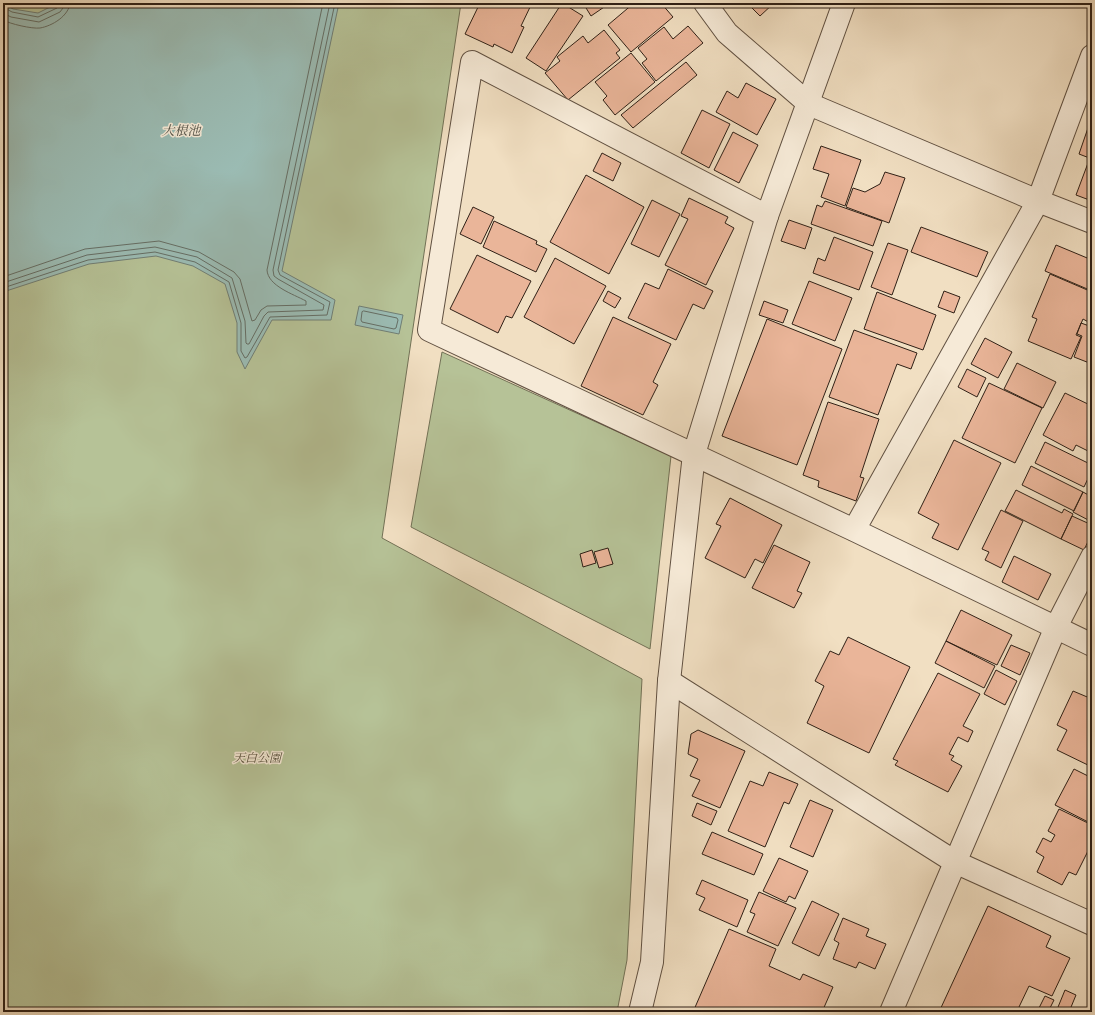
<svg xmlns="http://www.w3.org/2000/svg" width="1095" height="1015" font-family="'Old Standard TT','Noto Serif JP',serif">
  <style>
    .green { fill: #b6c297; stroke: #727156 }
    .water { fill: #9bbcb4; stroke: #707e75 }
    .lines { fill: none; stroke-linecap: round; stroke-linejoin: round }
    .shore { stroke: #656e65; stroke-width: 1 }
    .building { fill: #eab599; stroke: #2f2016 }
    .minor-casing { stroke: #605041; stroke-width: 24 }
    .tertiary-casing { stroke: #605041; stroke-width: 24 }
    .minor { stroke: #f6ead7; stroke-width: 22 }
    .tertiary { stroke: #f6ead7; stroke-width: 22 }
    .labels { text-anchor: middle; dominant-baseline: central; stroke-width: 3; stroke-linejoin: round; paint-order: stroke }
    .park-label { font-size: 12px; font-style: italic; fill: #58513d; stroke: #f6ead7 }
    .water-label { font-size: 13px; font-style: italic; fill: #4f4f45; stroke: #f6ead7 }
  </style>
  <rect width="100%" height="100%" fill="#f1dfc2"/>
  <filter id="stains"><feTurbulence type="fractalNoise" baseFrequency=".005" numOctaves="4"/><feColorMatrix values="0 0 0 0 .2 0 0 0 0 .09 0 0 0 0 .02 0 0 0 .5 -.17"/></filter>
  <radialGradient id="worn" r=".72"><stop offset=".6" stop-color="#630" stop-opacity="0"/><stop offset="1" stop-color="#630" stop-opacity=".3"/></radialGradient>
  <path class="green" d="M3,3h458l-79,535 260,141 -15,281 -10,52h-614z
    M442,352l229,104 -21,193 -239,-122z"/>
  <path class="water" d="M3,3l10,6 25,4 20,-10h281l-57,268 53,29 -4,20h-59l-27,49 -8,-17v-29l-12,-39 -32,-18 -37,-10 -67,8 -86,28z
    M359,306l44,9 -4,19 -44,-9z"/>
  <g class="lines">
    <path class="shore" d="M3,7l9,5 26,5 19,-9 2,-5
      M3,13l8,4 28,5 21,-10 3,-4 1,-5
      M3,20c7,4 29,9 37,8 12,-2 29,-12 30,-25
      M3,277l82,-28 74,-8 40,11 35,20 6,7 12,42 3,-1 6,-10 6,-4 39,-1v-4c-13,-7 -38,-15 -39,-31l56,-267
      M3,283l84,-28 68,-8 42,10 35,21 13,43 1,22 1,1h2l15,-28 4,-4 55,-2 1,-5 -46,-26 -4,-3 -1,-6 57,-267
      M3,288l85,-28 67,-8 40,10 34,20 12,41v28l4,7 2,-1 23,-40 57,-2 3,-13 -50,-27 -2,-5 57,-267
      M364,311l33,7 1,2 -2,8 -2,1 -32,-7 -1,-2 1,-8z"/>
  </g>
  <path class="building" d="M480,3h52l-11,23 3,1 -12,26 -18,-9 -1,3 -28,-13z
    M562,3l21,13 -37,55 -20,-13z
    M583,3h27l-19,13z
    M634,3h27l12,14 -42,35 -23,-27z
    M747,3h27l-14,13z
    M688,26l15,17 -47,38 -14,-18 5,-4 -9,-11 26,-21 9,12z
    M604,30l16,20 -4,3 4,5 -52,42 -23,-27 15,-12 -3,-4 26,-21 5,7z
    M631,53l24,29 -40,33 -12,-15 4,-4 -12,-14z
    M686,62l11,13 -64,53 -12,-13z
    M746,83l30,16 -19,36 -41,-23 11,-21 11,7z
    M702,110l28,14 -21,44 -28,-15z
    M1089,125l3,1v33l-13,-5z
    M733,132l25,13 -19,38 -25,-13z
    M821,146l40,14 -16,46 -24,-9 8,-23 -16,-5z
    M602,153l19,10 -8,18 -20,-10z
    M1088,163l4,1v37l-16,-6z
    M885,172l20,6 -16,45 -43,-16 7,-19 12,4 15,-8z
    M586,175l58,32 -35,67 -59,-32z
    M689,198l39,19 -3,6 9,5 -28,57 -41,-20 23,-46 -7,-3z
    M652,200l28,14 -21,43 -28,-13z
    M825,201l57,20 -9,25 -62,-22 6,-19 5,2z
    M473,207l21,10 -13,27 -21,-10z
    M789,220l23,8 -7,21 -24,-8z
    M494,221l43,20 -1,3 11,5 -11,23 -53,-25z
    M921,227l67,25 -11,25 -66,-25z
    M834,237l39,15 -14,38 -46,-17 5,-15 7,3z
    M888,243l20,7 -16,45 -21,-8z
    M1056,245l36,15v31l-47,-20z
    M477,255l54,26 -19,37 -6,-2 -8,17 -48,-24z
    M555,258l51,28 -32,58 -50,-27z
    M668,269l45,22 -9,18 -11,-5 -17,36 -48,-22 17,-35 14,6z
    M1050,274l42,18v32l-9,-5 -7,16 5,2 -10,22 -43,-18 9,-22 -5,-2z
    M809,281l43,17 -17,43 -43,-17z
    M608,291l13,7 -6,10 -12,-7z
    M944,291l16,6 -6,16 -16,-6z
    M877,292l59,23 -13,35 -59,-21z
    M764,301l24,9 -5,13 -24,-8z
    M613,317l58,27 -18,38 5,3 -15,30 -62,-29z
    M767,319l75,30 -45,116 -75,-29z
    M1081,323l11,4v37l-18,-7 8,-21 -5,-2z
    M854,330l63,23 -6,16 -14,-5 -19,51 -49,-18z
    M985,338l27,14 -14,26 -27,-14z
    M1017,363l39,19 -13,26 -39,-19z
    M967,369l19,9 -9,19 -19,-10z
    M1092,382v10l-4,-2z
    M989,383l53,25 -27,55 -53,-25z
    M1065,393l27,13v47l-16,-8 -3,6 -30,-16z
    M828,402l51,17 -19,58 4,1 -8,23 -38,-14 1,-6 -16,-6z
    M954,440l47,23 -43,87 -26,-12 7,-14 -21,-11z
    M1045,442l47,23v5l-8,17 -49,-24z
    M1031,466l52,26 -9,19 -52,-26z
    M1016,490l46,23 2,-4 9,5 -12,25 -56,-28z
    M1083,492l9,5v25l-19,-10z
    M730,498l52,27 -19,38 -8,-4 -10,19 -40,-20 16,-32 -5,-2z
    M1001,510l22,11 -22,47 -16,-8 4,-8 -7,-3z
    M1072,516l20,9v8l-8,17 -23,-11z
    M774,545l36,17 -13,29 5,2 -8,15 -42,-20z
    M608,548l5,16 -14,4 -5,-16z
    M592,550l4,13 -13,4 -3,-13z
    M1014,556l37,18 -13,26 -36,-18z
    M961,610l51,25 -15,30 -51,-24z
    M848,637l62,30 -41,86 -62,-30 17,-37 -9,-5 15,-30 9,4z
    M946,641l49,25 -11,22 -49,-25z
    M1011,645l19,8 -10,22 -19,-9z
    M996,670l21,11 -12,24 -21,-11z
    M938,673l42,21 -17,32 10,5 -5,11 -10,-5 -9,17 5,2 -3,4 11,6 -14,26 -53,-27 3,-4 -5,-2z
    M1073,691l19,8v68l-35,-17 10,-20 -10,-5z
    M698,730l47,21 -25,57 -28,-12 8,-16 -10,-4 8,-17 -10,-5 3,-20z
    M1074,769l18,9v46l-37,-19z
    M769,772l29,12 -9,20 -5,-2 -19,45 -37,-16 22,-50 13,5z
    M810,800l23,10 -20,47 -23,-10z
    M697,803l20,8 -6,14 -19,-9z
    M1059,809l33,16v18l-16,32 -7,-3 -7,13 -25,-13 7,-15 -8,-5 7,-14 8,4 4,-7 -7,-4z
    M712,832l51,22 -9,21 -52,-21z
    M779,858l29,13 -13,28 -6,-3 -3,6 -23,-11z
    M702,880l46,20 -11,27 -38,-17 6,-12 -9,-4z
    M759,892l37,16 -18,38 -31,-14 8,-18 -5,-2z
    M812,901l27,13 -20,42 -27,-13z
    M988,906l63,30 -5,11 24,11 -18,38 -23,-10 -10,21 7,3 -2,2h-85z
    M843,918l26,11 -3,7 20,8 -11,25 -16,-7 -3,6 -23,-9 6,-16 -5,-3z
    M729,929l47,20 -7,17 31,14 3,-6 30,13 -11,25h-129z
    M1065,990l11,5 -7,17h-13z
    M1045,996l9,4 -6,12h-11z"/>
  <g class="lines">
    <defs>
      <path id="minor" d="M705,3l22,30 82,71 229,97 54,21
        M767,216l-295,-154 -43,268 425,200 238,115
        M854,530l184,-329 54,-145
        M669,681l286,181 137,62
        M891,1012l165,-385 36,-70"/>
      <path id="tertiary" d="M640,1012l12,-50 17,-281 25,-227 73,-238 77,-213"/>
    </defs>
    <use href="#minor" class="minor-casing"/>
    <use href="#tertiary" class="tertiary-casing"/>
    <use href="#minor" class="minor"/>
    <use href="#tertiary" class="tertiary"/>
  </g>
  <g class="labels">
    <g class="park-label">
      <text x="257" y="759">天白公園</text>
    </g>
    <g class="water-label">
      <text x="181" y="131">大根池</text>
    </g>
  </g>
  <rect width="1095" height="1015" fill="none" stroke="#f1dfc2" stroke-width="16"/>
  <rect x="4" y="4" width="1087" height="1007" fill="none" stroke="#2f2016" stroke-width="2"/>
  <rect x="8" y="8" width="1079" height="999" fill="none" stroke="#2f2016"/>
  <rect width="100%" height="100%" filter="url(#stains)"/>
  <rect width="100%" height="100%" fill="url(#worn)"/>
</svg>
